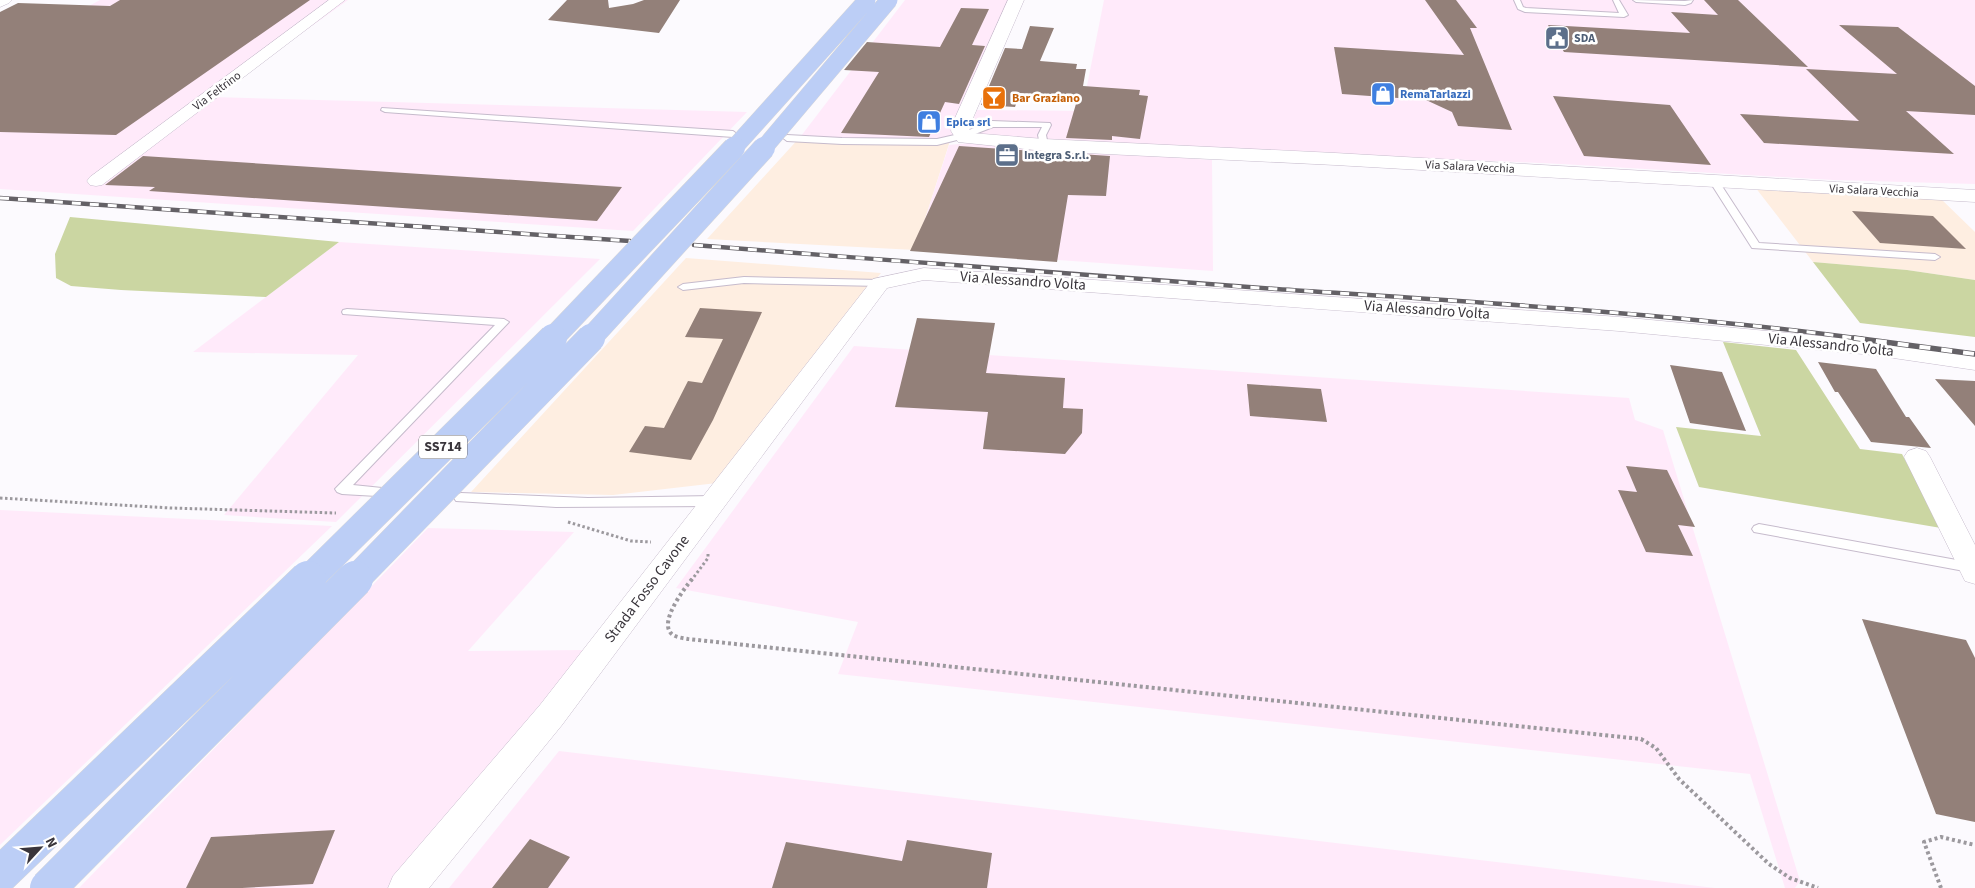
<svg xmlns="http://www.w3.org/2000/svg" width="1975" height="888" font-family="'Source Sans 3',sans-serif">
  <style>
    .commercial { fill: #feeee1 }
    .industrial { fill: #ffeafa }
    .green { fill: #cbd6a2 }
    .building { fill: #938079 }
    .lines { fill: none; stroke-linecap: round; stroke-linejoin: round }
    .service-casing { stroke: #c6bbcc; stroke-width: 2 }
    .minor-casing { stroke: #c6bbcc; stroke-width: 1 }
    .tertiary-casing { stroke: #c6bbcc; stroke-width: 1 }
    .path-far1 { stroke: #9c999e; stroke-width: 3; stroke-dasharray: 2.5 2.5; stroke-linecap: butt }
    .path { stroke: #9c999e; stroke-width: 4; stroke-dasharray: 3 3; stroke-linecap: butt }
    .service { fill: #fff; fill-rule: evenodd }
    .minor { fill: #fff; fill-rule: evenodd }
    .tertiary { fill: #fff; fill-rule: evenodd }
    .rail-far1-casing { stroke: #646166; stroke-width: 4.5 }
    .rail-casing { stroke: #646166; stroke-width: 5.5 }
    .rail-far1 { stroke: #fff; stroke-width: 3; stroke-dasharray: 9; stroke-linecap: butt }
    .rail { stroke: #fff; stroke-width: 4; stroke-dasharray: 11; stroke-linecap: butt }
    .trunk-bridge-far3-casing { stroke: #d7d7d8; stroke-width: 18; stroke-linecap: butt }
    .trunk-bridge-far2-casing { stroke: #d7d7d8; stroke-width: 23; stroke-linecap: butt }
    .trunk-bridge-far1-casing { stroke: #d7d7d8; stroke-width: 29; stroke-linecap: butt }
    .trunk-bridge-casing { stroke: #d7d7d8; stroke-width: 37; stroke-linecap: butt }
    .trunk-bridge-far3 { stroke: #bccef6; stroke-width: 17 }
    .trunk-bridge-far2 { stroke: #bccef6; stroke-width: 22 }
    .trunk-bridge-far1 { stroke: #bccef6; stroke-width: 28 }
    .trunk-bridge { stroke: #bccef6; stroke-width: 36 }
    .labels { text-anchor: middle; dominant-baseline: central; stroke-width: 5; stroke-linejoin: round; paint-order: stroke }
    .far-service-label { font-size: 12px; font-weight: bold; fill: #4e5e75; stroke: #fff; text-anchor: start }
    .far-street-label { font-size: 12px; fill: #39353b; stroke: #fff }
    .far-shop-label { font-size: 12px; font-weight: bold; fill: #366cbe; stroke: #fff; text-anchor: start }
    .far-food-label { font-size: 12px; font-weight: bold; fill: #c56008; stroke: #fff; text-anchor: start }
    .shield { fill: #fff; stroke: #747276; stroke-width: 1 }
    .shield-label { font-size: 14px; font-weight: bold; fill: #39353b }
    .street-label { font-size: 15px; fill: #39353b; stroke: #fff }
  </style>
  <rect width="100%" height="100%" fill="#fcfafe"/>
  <path class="commercial" d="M801,136l149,5 -35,109 -208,-11z
    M1755,187l184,10 36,35v48l-68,-10 -94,-8z
    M686,258l195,15 -164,210 -104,12 -142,-3z"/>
  <path class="industrial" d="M100,0h248l-135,97 534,15 -114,119 -633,-42v-122l21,-24z
    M905,0h104l-59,141 -19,3 -130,-8z
    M1104,0h871v184l-142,-4 -272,-16 -577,-26 -15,-7 8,-21 105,1z
    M970,143l242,17 1,111 -298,-21 34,-105z
    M339,242l261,17 -264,263 -112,-7 134,-160 -165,-3z
    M854,346l775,52 6,22 28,10 137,451 -5,7h-10l-35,-114 -912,-100 20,-52 -182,-34z
    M0,510l332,16 -332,319z
    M428,528l146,4 -106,119 116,-1 -192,238h-313z
    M559,751l1156,137h-1266z"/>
  <path class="green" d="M70,217l269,25 -73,55 -145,-7 -50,-4 -15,-8 -1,-24z
    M1813,262l94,8 68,10v57l-115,-14z
    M1723,342l73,8 64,99 42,5 39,74 -242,-41 -23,-60 85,9z"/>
  <path class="building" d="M120,0h190l-194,135 -116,-3v-120l18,-9 92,3z
    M567,0h41l1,8 24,-4 11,-4h36l-21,33 -111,-13z
    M1425,0h31l21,28h-7l42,102 -54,-4 -6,-14 -26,-12 -84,-6 -8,-47 130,8z
    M1704,0h34l70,67 -244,-15 -16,-27 142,8 -19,-21 47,3z
    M961,8l28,1 -17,36 13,1 -26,58 -14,-2 -16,35 -88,-4 38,-61 -35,-2 23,-28 73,5z
    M1839,25l59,2 77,59v29l-69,-4 48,43 -190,-11 -24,-29 119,7 -53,-52 91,5z
    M1030,26l24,2 -14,33 37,3 -1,5h10l-3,17 57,4 -1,5 9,1 -8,43 -28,-3v4l-46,-2 12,-41 -58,-4 -5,14 -34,-2 24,-57 17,1z
    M1553,96l117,9 41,60 -127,-9z
    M959,146l151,10 -4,40 -38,-1 -11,67 -147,-11z
    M143,156l479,31 -25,34 -448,-30 6,-4 -50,-2z
    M1852,211l81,5 33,33 -86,-6z
    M700,308l62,4 -49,108 -22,40 -62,-8 16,-26 19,2 24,-47 14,2 21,-44 -38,-2z
    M917,318l78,5 -9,50 79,5 -2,30 20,1 -1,24 -17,21 -82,-5 5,-37 -93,-5z
    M1818,362l58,7 30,48h3l22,31 -60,-6 -33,-50h-3z
    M1670,365l52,7 24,59 -56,-8z
    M1935,379l40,2v45z
    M1247,384l74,5 6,33 -77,-6z
    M1626,466l41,4 28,57 -17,-2 15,31 -47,-4 -28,-62 19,2z
    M1862,619l104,21 9,18v164l-39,-8z
    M335,830l-22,54 -71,4h-56l25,-51z
    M530,839l40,18 -22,31h-56z
    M907,840l85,13 -5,35h-215l14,-46 116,19z"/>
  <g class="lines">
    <defs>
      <path id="service" d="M1514,0h6l3,7 3,1 93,5 -6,-13h6l9,15 -4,2 -99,-5 -7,-3z
        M1633,0l52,1 8,-1 -2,3 -6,2 -49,-3z
        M382,108l351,23 4,3 -4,3 -348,-25 -4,-2z
        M992,121l58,2 1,2 -5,10 2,10 -4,3 -4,-3 -2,-10 4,-8h-49l-28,11 -28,7 -95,-1 -55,-3 -4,-3 4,-3 55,3 95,1 22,-5z
        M1715,179l3,1 41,63 176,11 5,3 -5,3 -183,-12 -42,-66z
        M744,277l136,3 5,3 -5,3 -136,-3 -61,7 -5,-3 5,-3z
        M347,309l157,10 5,3 -156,163 29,3 2,3 -2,3 -5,2 -35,-2 -5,-2 -2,-3 160,-164 -152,-11 -1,-2 1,-2z
        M461,493l127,5 126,-2 5,2 2,3 -2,3 -5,2 -158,1 -100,-6 -2,-3 2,-3z
        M1759,524l214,39h2v10l-221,-41 -2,-3 2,-3z"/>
      <path id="minor" d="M329,0h16l-243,185 -6,1 -6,-1 -3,-4 3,-4z
        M924,268l695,49 254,24 102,15v14l-102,-15 -254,-24 -695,-51 -37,8 -325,437 -133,163h-41l5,-12 147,-171 333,-426z
        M1917,448l9,3 4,6 45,88v39l-10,-3 -61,-124 4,-6z"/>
      <path id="tertiary" d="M0,0h12l-3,3 -9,4z
        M1008,0h16l-51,118 -4,13 2,2 73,6 291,14 640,37v12l-640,-37 -291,-14 -86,-9 -7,-11 4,-13z"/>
    </defs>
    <use href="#service" class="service-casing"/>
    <use href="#minor" class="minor-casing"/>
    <use href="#tertiary" class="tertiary-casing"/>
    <path class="path-far1" d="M0,498l171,10 165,5
      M568,522l63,19 20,1
      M691,581l17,-23v-5"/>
    <path class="path" d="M692,579c-8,10 -31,40 -22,53 3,5 12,6 18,7l953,100 15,9 23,31 90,85 21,14 28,10
      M1941,888l-17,-46 17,-5 34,8"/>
    <use href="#service" class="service"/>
    <use href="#minor" class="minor"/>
    <use href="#tertiary" class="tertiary"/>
    <defs>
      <path id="rail-far1" d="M0,198l630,43
        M694,245c194,15 388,31 582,44 196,13 393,24 587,50"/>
      <path id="rail" d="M1854,338l121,16"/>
    </defs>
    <use href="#rail-far1" class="rail-far1-casing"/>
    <use href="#rail" class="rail-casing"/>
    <use href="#rail-far1" class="rail-far1"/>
    <use href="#rail" class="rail"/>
    <defs>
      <path id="trunk-bridge-far3" d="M733,149l134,-149
        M763,149l126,-149"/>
      <path id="trunk-bridge-far2" d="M552,339l182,-191
        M590,339l174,-191"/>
      <path id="trunk-bridge-far1" d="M307,581l246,-243
        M354,581l237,-243"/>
      <path id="trunk-bridge" d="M0,875l308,-296
        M48,888l307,-309"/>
    </defs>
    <use href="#trunk-bridge-far3" class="trunk-bridge-far3-casing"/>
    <use href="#trunk-bridge-far2" class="trunk-bridge-far2-casing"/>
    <use href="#trunk-bridge-far1" class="trunk-bridge-far1-casing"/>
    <use href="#trunk-bridge" class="trunk-bridge-casing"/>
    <use href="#trunk-bridge-far3" class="trunk-bridge-far3"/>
    <use href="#trunk-bridge-far2" class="trunk-bridge-far2"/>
    <use href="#trunk-bridge-far1" class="trunk-bridge-far1"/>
    <use href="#trunk-bridge" class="trunk-bridge"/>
  </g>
  <defs>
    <symbol id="civic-square" viewBox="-11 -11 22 22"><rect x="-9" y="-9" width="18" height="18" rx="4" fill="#5c6f8a" stroke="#fff"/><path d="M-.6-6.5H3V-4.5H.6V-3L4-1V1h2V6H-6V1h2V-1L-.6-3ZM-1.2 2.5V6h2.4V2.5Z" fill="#fff"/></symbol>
    <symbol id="shop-square" viewBox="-11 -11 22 22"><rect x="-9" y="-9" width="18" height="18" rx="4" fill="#3f7fe0" stroke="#fff"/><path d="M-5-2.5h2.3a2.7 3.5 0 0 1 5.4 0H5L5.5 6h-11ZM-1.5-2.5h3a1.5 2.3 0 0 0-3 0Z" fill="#fff"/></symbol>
    <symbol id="bar-square" viewBox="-11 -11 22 22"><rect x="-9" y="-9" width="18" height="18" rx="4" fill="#e8710a" stroke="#fff"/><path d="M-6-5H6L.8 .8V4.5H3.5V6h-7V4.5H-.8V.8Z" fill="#fff"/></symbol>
    <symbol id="office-square" viewBox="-11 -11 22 22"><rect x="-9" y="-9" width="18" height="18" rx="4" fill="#5c6f8a" stroke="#fff"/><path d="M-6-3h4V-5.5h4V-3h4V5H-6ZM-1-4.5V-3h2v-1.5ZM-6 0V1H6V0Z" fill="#fff"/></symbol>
  </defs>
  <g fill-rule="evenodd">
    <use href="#civic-square" x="1543" y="24" width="28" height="28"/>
    <use href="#shop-square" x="1369" y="80" width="28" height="28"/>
    <use href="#bar-square" x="980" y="84" width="28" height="28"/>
    <use href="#shop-square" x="915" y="108" width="28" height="28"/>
    <use href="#office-square" x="993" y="141" width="28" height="28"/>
  </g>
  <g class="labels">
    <g class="far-service-label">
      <text x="1574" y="38">SDA</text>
      <text x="1024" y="155">Integra S.r.l.</text>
    </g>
    <g class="far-street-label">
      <text transform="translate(217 91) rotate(-37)">Via Feltrino</text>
      <text transform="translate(1470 167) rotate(3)">Via Salara Vecchia</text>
      <text transform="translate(1874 191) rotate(3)">Via Salara Vecchia</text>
    </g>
    <g class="far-shop-label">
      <text x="1400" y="94">RemaTarlazzi</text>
      <text x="946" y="122">Epica srl</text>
    </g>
    <g class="far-food-label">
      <text x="1012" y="98">Bar Graziano</text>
    </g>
    <rect class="shield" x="419" y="435.5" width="48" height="23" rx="4"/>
    <g class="shield-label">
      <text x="443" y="447">SS714</text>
    </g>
    <g class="street-label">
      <text transform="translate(1023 281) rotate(4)">Via Alessandro Volta</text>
      <text transform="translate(1427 310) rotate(4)">Via Alessandro Volta</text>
      <text transform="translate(1831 345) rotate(6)">Via Alessandro Volta</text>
      <text transform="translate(647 589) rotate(-53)">Strada Fosso Cavone</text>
    </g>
  </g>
  <g transform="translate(40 848) rotate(64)" stroke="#ffffff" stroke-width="4" paint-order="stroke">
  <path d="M0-4L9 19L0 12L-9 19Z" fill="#39353b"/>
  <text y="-8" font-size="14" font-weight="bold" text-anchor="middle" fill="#39353b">N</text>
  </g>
</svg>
